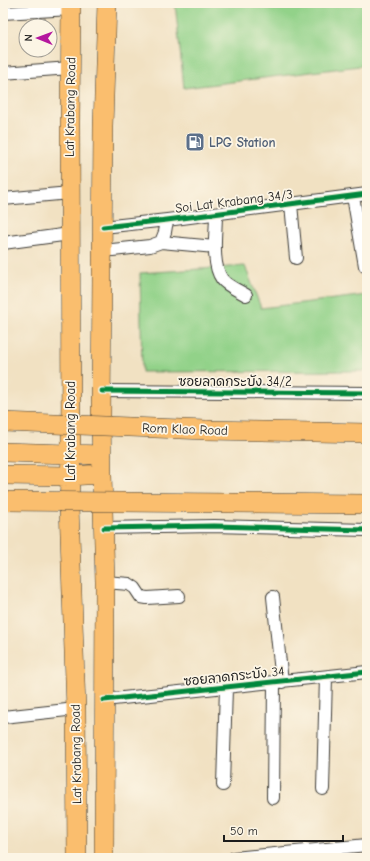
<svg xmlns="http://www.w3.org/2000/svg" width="370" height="861" font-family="'Comic Neue','Playpen Sans Thai',sans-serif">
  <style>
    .green { fill: #92d289; stroke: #577752 }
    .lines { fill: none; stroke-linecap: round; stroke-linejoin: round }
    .minor-casing { stroke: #3c3a35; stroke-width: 14 }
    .primary-casing { stroke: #3c3a35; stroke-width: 20 }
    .minor { stroke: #fff; stroke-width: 12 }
    .primary { stroke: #fabe6e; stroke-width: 19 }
    .primary-bridge-casing { stroke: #3c3a35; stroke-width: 20; stroke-linecap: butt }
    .primary-bridge { stroke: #fabe6e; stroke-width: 19 }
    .cycleway-casing { stroke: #fcf5e5; stroke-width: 8 }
    .cycleway { stroke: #00873e; stroke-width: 5 }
    .labels { text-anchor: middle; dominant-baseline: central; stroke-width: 3.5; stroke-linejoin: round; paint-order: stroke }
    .street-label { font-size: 13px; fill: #1c1c1c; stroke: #fcf5e5 }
    .service-label { font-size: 13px; font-weight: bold; fill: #4e5e75; stroke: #fcf5e5; text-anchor: start }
  </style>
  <rect width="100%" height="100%" fill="#fcf5e5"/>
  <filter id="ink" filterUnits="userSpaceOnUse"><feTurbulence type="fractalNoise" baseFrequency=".025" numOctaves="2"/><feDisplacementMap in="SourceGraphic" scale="8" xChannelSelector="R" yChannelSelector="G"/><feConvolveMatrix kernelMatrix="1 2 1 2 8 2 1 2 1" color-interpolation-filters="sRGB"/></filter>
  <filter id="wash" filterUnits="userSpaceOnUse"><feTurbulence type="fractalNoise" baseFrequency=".012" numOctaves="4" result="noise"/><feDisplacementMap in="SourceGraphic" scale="16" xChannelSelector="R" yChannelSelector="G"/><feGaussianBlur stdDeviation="0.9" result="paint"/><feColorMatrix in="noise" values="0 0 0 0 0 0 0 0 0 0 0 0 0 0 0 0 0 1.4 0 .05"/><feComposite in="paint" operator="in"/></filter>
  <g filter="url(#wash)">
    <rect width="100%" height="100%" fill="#f1e1c2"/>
    <path class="green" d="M175,3h192v62l-183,23z
      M245,266l16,42 106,-13v76l-225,1 -2,-99z"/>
  </g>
  <g filter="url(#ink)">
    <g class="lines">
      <defs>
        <path id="minor" d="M3,13l68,-4
          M3,73l67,-5
          M353,196l12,70
          M3,199l67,-6
          M291,204l5,54
          M216,214c0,18 -5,50 6,65 5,7 16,11 24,16
          M103,227l64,-7 200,-26
          M161,242l54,5
          M3,243l67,-9
          M103,251l47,-5 11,-4 4,-10 2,-12
          M102,391l265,2
          M104,528l110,-2 153,4
          M105,582l24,2 6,4 6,9 6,1 32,-2
          M273,597l9,85
          M104,700l263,-28
          M3,717l73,-8
          M223,785l3,-97
          M323,789l3,-112
          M273,798l1,-115
          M234,858l133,-13"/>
        <path id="primary" d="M71,3l-1,120 1,331 -2,52 7,203 1,149
          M206,430l161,3
          M3,452l99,3
          M3,475l66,1 33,-2
          M104,858l1,-276 -3,-108 -1,-57 2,-291 4,-123"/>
      </defs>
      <use href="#minor" class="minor-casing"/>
      <use href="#primary" class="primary-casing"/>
      <use href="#minor" class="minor"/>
      <use href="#primary" class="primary"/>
      <defs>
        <path id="primary-bridge" d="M3,422l203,8
          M3,501l364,3"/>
      </defs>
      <use href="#primary-bridge" class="primary-bridge-casing"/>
      <use href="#primary-bridge" class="primary-bridge"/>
      <defs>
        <path id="cycleway" d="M103,227l64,-7 200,-26
          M102,391l265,2
          M104,528l110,-2 153,4
          M104,700l263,-28"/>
      </defs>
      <use href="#cycleway" class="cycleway-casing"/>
      <use href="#cycleway" class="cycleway"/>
    </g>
  </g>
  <defs>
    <symbol id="fuel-square" viewBox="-11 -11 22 22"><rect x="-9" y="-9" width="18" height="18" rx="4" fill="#5c6f8a" stroke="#fcf5e5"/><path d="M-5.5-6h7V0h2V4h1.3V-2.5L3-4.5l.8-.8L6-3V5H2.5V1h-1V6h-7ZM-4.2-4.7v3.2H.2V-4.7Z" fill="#fff"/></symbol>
  </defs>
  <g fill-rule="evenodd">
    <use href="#fuel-square" x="184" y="131" width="22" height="22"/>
  </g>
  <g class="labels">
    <g class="street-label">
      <text transform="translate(70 107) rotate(-89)">Lat Krabang Road</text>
      <text transform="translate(234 201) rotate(-7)">Soi Lat Krabang 34/3</text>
      <text x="235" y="381">ซอยลาดกระบัง 34/2</text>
      <text transform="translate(185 429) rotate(2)">Rom Klao Road</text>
      <text transform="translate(70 431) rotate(-90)">Lat Krabang Road</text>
      <text transform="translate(234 676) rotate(-6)">ซอยลาดกระบัง 34</text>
      <text transform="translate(76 754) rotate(-91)">Lat Krabang Road</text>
    </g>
    <g class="service-label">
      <text x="209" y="142">LPG Station</text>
    </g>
  </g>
  <rect width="370" height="861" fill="none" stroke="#fcf5e5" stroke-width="16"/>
  <g transform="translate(38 38) rotate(271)"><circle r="19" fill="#fcf5e5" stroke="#a29e95"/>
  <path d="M0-3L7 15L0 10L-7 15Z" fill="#b5179e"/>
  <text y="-6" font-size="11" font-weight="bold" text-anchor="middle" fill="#1c1c1c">N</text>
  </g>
  <path d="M224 835v6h119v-6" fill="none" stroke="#1c1c1c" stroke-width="2"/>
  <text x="230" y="835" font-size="12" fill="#1c1c1c" stroke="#fcf5e5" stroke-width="3" paint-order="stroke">50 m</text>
</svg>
